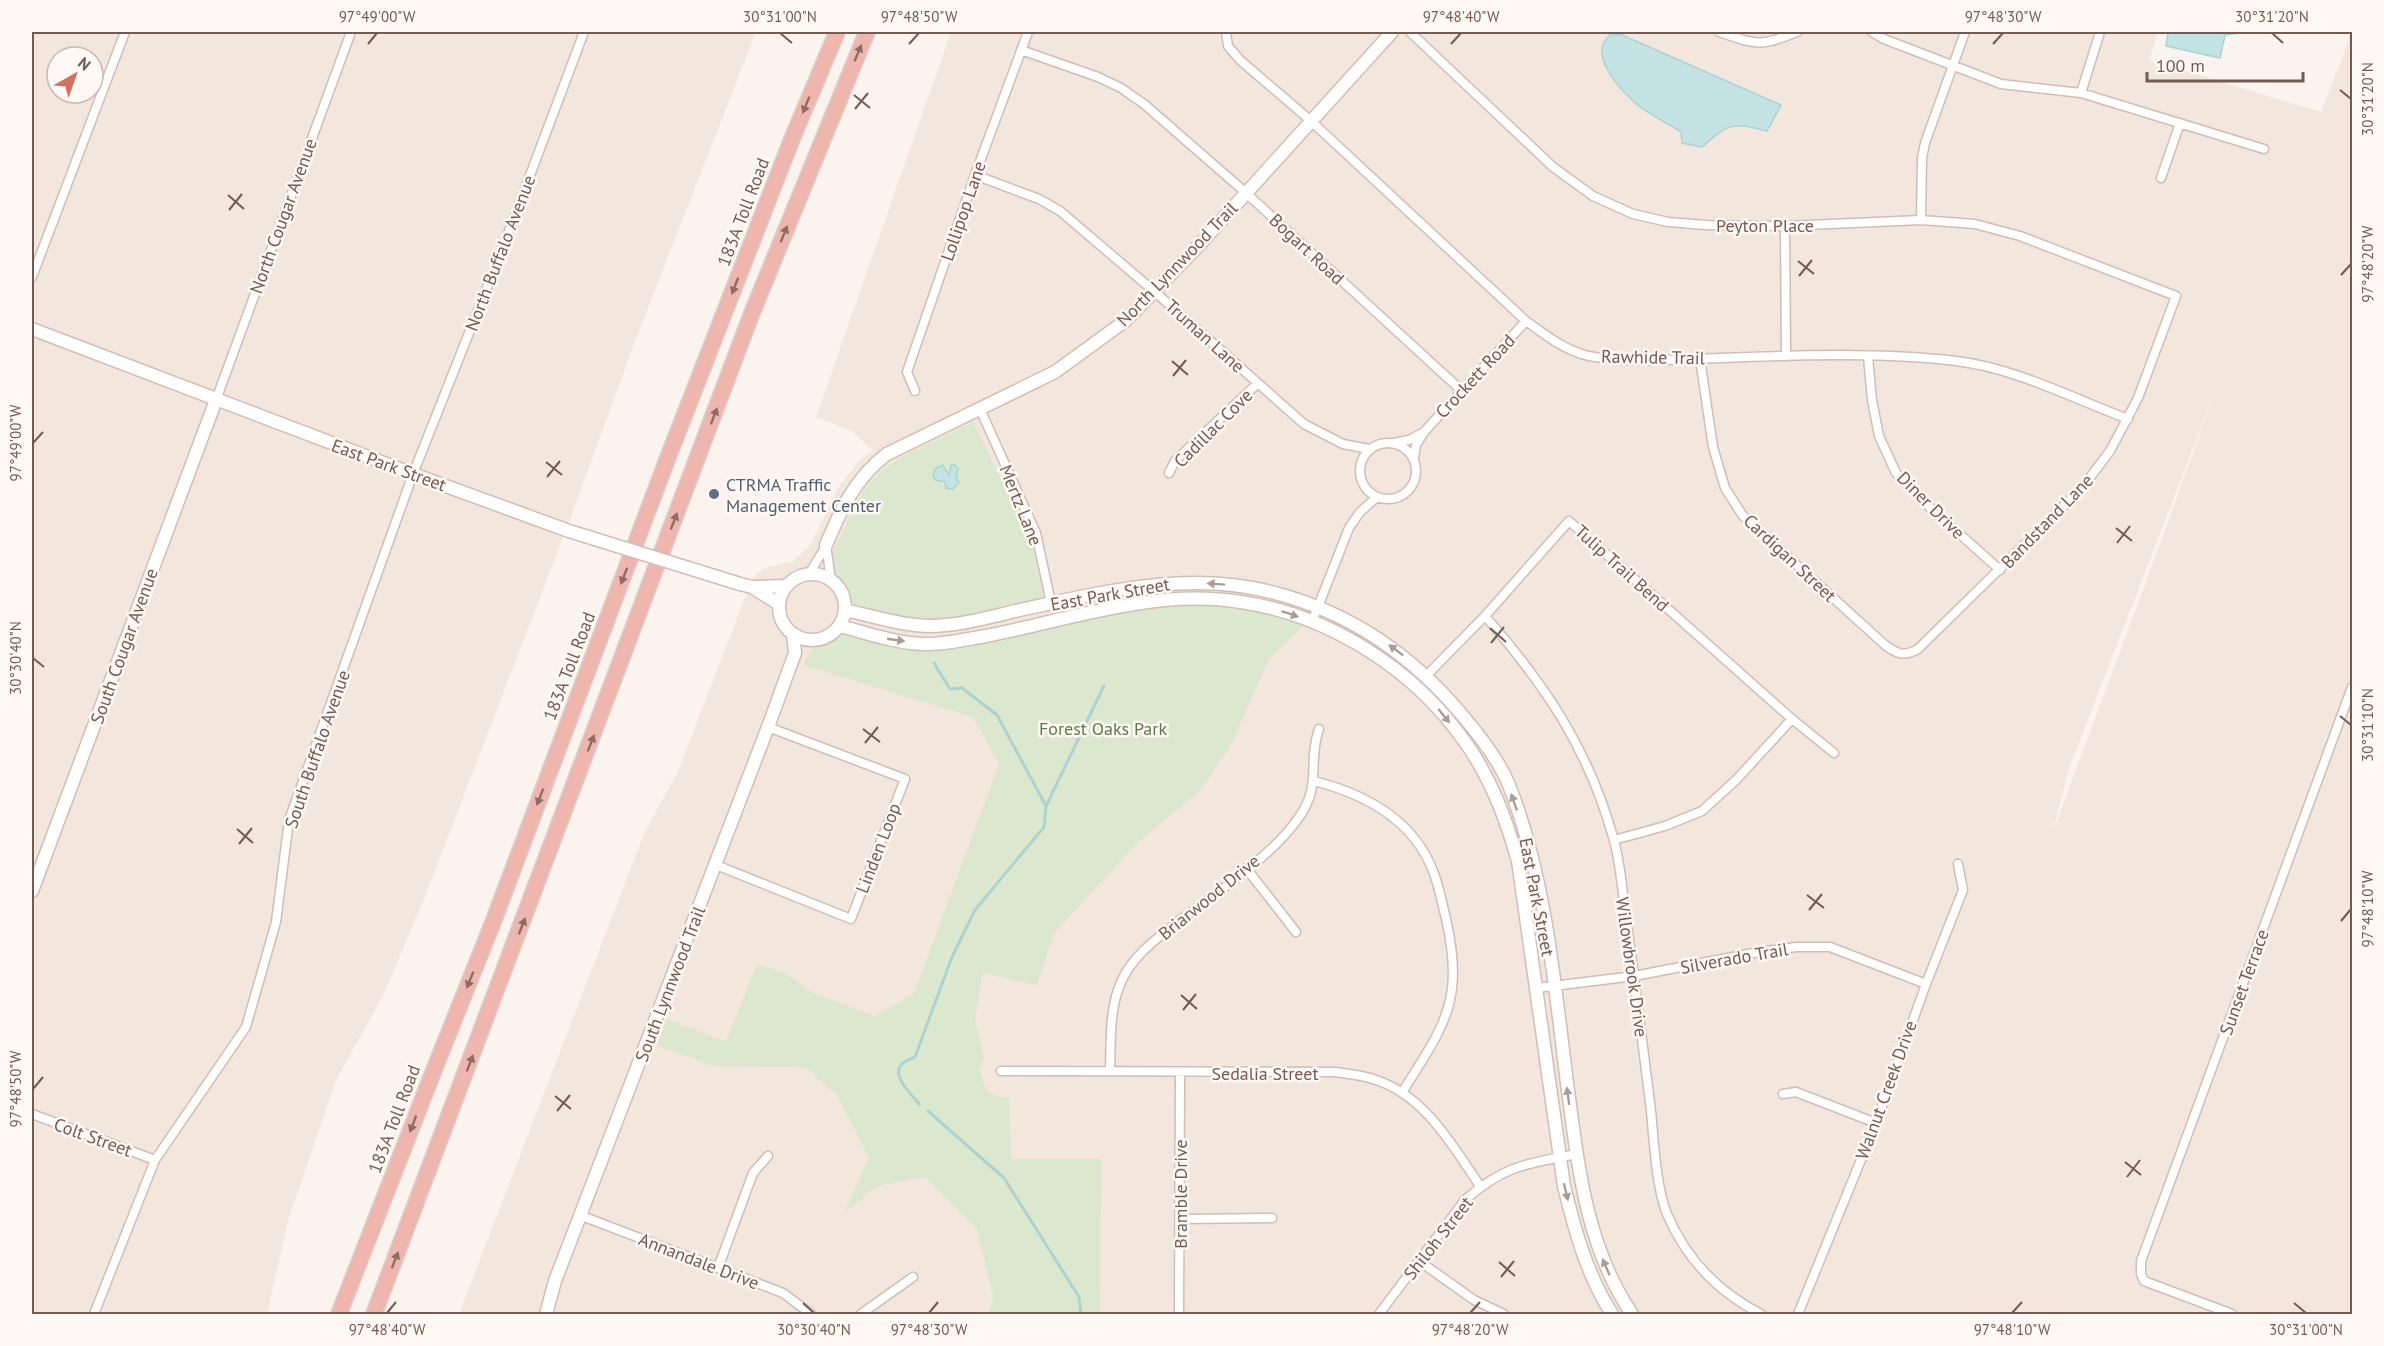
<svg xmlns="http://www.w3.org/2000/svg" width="2384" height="1346" font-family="'PT Sans',sans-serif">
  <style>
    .residential { fill: #f2e6dd; fill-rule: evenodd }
    .green { fill: #dbe8cd }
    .water { fill: #c3e3e4; stroke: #abd3d4; stroke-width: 1.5 }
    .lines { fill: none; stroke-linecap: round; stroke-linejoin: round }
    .stream { stroke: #abd3d4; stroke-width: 3 }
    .street-casing { stroke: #cfbeb6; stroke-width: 11 }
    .secondary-casing { stroke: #d2beb4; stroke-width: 15 }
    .highway-casing { stroke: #d8d1cf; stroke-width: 18 }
    .street { stroke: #fff; stroke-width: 8 }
    .secondary { stroke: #fff; stroke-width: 12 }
    .highway { stroke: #eeb6ac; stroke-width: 15 }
    .secondary-bridge-casing { stroke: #d2beb4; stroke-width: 15; stroke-linecap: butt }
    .secondary-bridge { stroke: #fff; stroke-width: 12 }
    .oneway { fill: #8d6c64 }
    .oneway2 { fill: #ac9c97 }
    .ticks { fill: none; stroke: #755a52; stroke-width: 2 }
    .service-dot { fill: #5c6f8a; stroke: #fef9f4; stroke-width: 2 }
    .labels { text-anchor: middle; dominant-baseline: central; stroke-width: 5; stroke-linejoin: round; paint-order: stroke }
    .street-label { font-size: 18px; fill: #755a52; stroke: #fef9f4 }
    .service-label { font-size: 18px; fill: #4e5e75; stroke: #fef9f4; text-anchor: start }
    .park-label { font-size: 18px; fill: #5e794b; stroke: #fef9f4 }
    .neatline { fill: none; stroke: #755a52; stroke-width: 2 }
    .ticks-label { font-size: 15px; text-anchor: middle; fill: #755a52 }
  </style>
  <rect width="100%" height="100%" fill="#fbf4ee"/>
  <path class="residential" d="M32,32h724l-119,304 -71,194 -138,359 -45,107 -47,84 -48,141 -21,93h-235zM57,57h36v36h-36z
    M951,32h1207l-9,28 172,52 31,-80v1282h-1893l185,-480 35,-65 73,-190 11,-10 30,-8 17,-15 28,-58 21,-27 14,-10 -21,-20 -36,-14zM2215,392l-62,171 -100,268 15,-60z"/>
  <path class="green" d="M973,422l58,117 12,57 -6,6 -88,19 -43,-3 -42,-7 -10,-7 -6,-16 -13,-15 -4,-11 2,-10 22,-47 12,-19 18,-18 16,-11z
    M1208,604c34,3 65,9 97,20l-36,35 -37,84 -32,48 -62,51 -84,91 -17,52 -55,-12 -7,47 9,38 -5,12 7,19 11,8h12l2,62h90l-1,155h-111l4,-18 -16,-67 -52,-52 -48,9 -33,27 25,-55 -32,-63 -32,-28 -92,-1 -56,-21 10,-26 59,23 31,-78 30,10 24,18 63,24 40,-22 85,-230 -26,-47 -170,-52 9,-16 33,-16 62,13 234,-40z"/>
  <path class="water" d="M2168,32h79l-22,3 -5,23 -54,-12z
    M1611,34l11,1 159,70 -14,26c-35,-9 -38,-8 -65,16l-20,-4 -1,-11c-15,-10 -35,-19 -48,-31 -16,-15 -46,-48 -22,-67z
    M943,465l6,11 2,-11h4l3,4 -2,9 3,4 -6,7 -7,-1 -1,-6 -9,-2 -3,-4 2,-7z"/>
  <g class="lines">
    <path class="stream" d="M934,663l16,26 12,-1 35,27 49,91
      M919,1104c-7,-9 -29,-29 -17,-40 3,-3 9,-5 13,-7l37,-100 23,-47 69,-83 2,-21 58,-120
      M928,1111l76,67 75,119 2,17"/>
    <defs>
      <path id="street" d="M1226,32l2,14 12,14 71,61 215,200c18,13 37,28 59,34 36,9 96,4 135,3 78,-3 159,-6 236,3 59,7 116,37 172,58
        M1410,32l143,135 40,29 40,18 35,8 38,3 79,1 136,-6 54,4 45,12 156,60 -38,102 -28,53 -28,37 -164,161c-14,8 -21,5 -33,-4l-142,-129 -18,-28 -12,-41 -13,-88
        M1719,32c39,13 40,15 78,0
        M1872,32l12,7 117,45 80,9 183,56
        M1021,50l77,27 23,11 23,16 101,88 217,199
        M2081,93l19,-61
        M975,175l64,24 21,12 95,81 149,132 39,20 26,5
        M2161,178l19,-55
        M1921,220l1,-62 3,-15 40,-111
        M1785,226l1,130
        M32,277l93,-245
        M1868,357l4,43 7,36 17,37 30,31 74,66
        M915,391l-8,-19 68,-197 53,-143
        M216,400l135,-368
        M980,409l56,124 15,70
        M1360 471a28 28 0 1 1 56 0a28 28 0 1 1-56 0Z
        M1394,443l15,-3 15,-8
        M1414,458l2,-13 8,-13 102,-111
        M1169,473l6,-12 82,-77
        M826,545l5,35
        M809,574l17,-28
        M1485,616c60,69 103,132 128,221 8,26 9,54 13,81 9,64 17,129 25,193 3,30 5,76 16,103 19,45 51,78 94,100
        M1312,622l37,-94 11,-16 17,-15
        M1426,676l59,-60 84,-95 223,198 42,34
        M1314,781c51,13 99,38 119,90 6,15 9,32 13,48 6,26 10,55 4,81 -7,33 -31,64 -48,93
        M1614,840l51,-14 37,-15 34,-31 56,-61
        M716,865l135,54 54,-140 -137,-52
        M1246,868l50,64
        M1537,988l97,-12 125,-24 37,-5h34l96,37
        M1110,1070c1,-30 -1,-63 12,-90 11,-24 33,-40 53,-56 37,-28 96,-67 122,-104 26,-34 10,-57 22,-91
        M1001,1071l334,1c13,2 28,3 41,8 49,16 77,66 104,106
        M1783,1094l13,-2 80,31
        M32,1114l123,46
        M582,1216l201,77 28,21
        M1181,1219l91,-1
        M1419,1261l55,39 30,14
        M718,1268l35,-95 15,-17
        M94,1314l61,-154 91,-133 30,-105 13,-102 124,-346 87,-219 84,-223
        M861,1314l52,-37
        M1179,1314l1,-241
        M1379,1314l86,-114c40,-35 61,-36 111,-46
        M1798,1314l78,-191 50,-139 37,-94 -5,-26
        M2232,1314l-88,-33 -3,-7v-13l211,-574"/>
      <path id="secondary" d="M32,329l381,145 156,57
        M826,545c15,-36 30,-68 61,-91l168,-82 70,-51 76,-78 191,-211
        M779 607a33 33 0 1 1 66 0a33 33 0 1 1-66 0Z
        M740,584l12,3 27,17
        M752,587l34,-1
        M845,610c27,6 55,15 83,16 33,0 65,-10 96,-17 83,-18 167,-39 251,-16 76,20 137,62 187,122 18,21 37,45 47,70 39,99 46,209 60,313 10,76 19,151 63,216
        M840,626c27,7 55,17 83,18 21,1 43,-5 63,-8 51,-10 104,-26 155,-33 32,-5 68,-6 100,-1 88,13 173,67 224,140 26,36 41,77 53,119l46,325c11,45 23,89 48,128
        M32,891l184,-491
        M546,1314l9,-33 213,-554 27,-74 -2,-19"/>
      <path id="highway" d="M339,1314l95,-244 58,-145 175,-465 125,-321 45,-107
        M374,1314l378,-1001 115,-281"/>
    </defs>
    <use href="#street" class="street-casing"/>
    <use href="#secondary" class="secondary-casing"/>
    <use href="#highway" class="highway-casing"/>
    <use href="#street" class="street"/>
    <use href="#secondary" class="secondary"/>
    <use href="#highway" class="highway"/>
    <defs>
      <path id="secondary-bridge" d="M569,531l171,53"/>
    </defs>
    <use href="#secondary-bridge" class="secondary-bridge-casing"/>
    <use href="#secondary-bridge" class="secondary-bridge"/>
  </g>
  <defs><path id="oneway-solid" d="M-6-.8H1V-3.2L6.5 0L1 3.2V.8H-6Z" transform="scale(1.5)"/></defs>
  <g class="oneway">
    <use href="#oneway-solid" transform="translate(858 53) rotate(-67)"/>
    <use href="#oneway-solid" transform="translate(806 105) rotate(112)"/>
    <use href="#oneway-solid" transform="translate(784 234) rotate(-68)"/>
    <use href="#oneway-solid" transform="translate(735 286) rotate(111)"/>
    <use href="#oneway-solid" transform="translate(714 416) rotate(-69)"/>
    <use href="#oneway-solid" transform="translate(674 521) rotate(-69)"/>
    <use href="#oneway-solid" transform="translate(624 576) rotate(111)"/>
    <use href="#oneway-solid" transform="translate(591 743) rotate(-69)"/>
    <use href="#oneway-solid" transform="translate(540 797) rotate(111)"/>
    <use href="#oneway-solid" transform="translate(522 926) rotate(-69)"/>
    <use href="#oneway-solid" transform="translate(470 980) rotate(112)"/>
    <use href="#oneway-solid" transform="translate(470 1063) rotate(-69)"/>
    <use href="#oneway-solid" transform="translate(413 1124) rotate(111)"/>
    <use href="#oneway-solid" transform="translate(395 1260) rotate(-69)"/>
  </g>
  <g class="oneway2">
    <use href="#oneway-solid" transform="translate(1216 584) rotate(-176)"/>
    <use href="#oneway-solid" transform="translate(1290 614) rotate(19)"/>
    <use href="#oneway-solid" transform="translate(896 640) rotate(8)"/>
    <use href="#oneway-solid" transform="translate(1396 650) rotate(-143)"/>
    <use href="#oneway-solid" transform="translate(1444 716) rotate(51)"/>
    <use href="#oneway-solid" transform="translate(1514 802) rotate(-109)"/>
    <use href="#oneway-solid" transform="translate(1568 1096) rotate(-98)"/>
    <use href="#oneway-solid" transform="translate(1566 1192) rotate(77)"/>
    <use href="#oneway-solid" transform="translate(1606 1267) rotate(-114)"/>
  </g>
  <path class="ticks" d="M780,33l12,10M2272,33l11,10M368,44l9,-11M909,44l10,-11M1451,44l10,-11M1993,44l10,-11M2340,90l11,9M854,95l16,13M855,109l13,-16M228,195l16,14M229,210l13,-16M1798,261l16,13M2341,275l10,-11M1799,276l13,-16M1172,361l16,14M1173,376l13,-16M33,443l10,-11M546,462l16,13M547,477l13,-16M2116,528l16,13M2117,543l13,-17M1490,628l16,14M1491,643l13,-16M33,658l11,9M2340,716l11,9M863,729l17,13M865,743l13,-16M237,829l16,14M239,844l13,-16M1807,895l17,13M1809,910l13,-16M2341,921l10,-12M1181,995l16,14M1183,1010l13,-16M33,1089l10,-12M555,1096l16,13M557,1111l13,-16M2125,1162l16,13M2127,1177l13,-17M1499,1262l16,14M1501,1277l13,-16M803,1303l11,10M2294,1303l12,10M387,1313l9,-11M929,1313l9,-11M1470,1313l10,-11M2012,1313l10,-11"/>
  <circle class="service-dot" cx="714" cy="494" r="6"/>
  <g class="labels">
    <g class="street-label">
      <text transform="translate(963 211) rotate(-71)">Lollipop Lane</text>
      <text transform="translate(743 212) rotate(-69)">183A Toll Road</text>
      <text transform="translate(283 216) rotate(-70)">North Cougar Avenue</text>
      <text x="1765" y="225">Peyton Place</text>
      <text transform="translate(1307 249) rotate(43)">Bogart Road</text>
      <text transform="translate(500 253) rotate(-69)">North Buffalo Avenue</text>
      <text transform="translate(1177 264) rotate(-46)">North Lynnwood Trail</text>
      <text transform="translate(1205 336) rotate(42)">Truman Lane</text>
      <text transform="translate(1653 357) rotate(1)">Rawhide Trail</text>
      <text transform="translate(1475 376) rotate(-47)">Crockett Road</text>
      <text transform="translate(1213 428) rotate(-45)">Cadillac Cove</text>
      <text transform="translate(389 465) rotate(20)">East Park Street</text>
      <text transform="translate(1021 505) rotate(68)">Mertz Lane</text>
      <text transform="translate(1931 505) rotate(45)">Diner Drive</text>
      <text transform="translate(2047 521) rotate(-46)">Bandstand Lane</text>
      <text transform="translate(1790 558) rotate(43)">Cardigan Street</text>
      <text transform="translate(1622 568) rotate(42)">Tulip Trail Bend</text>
      <text transform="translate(1110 594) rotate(-10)">East Park Street</text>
      <text transform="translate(124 646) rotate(-70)">South Cougar Avenue</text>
      <text transform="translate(569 666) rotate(-69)">183A Toll Road</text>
      <text transform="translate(317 749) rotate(-71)">South Buffalo Avenue</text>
      <text transform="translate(878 848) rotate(-69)">Linden Loop</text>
      <text transform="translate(1209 897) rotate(-39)">Briarwood Drive</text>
      <text transform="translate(1537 897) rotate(79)">East Park Street</text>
      <text transform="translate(1734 958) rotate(-10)">Silverado Trail</text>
      <text transform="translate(1632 967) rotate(82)">Willowbrook Drive</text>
      <text transform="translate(2244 982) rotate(-70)">Sunset Terrace</text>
      <text transform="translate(670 984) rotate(-69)">South Lynnwood Trail</text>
      <text x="1265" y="1073">Sedalia Street</text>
      <text transform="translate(1886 1090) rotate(-70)">Walnut Creek Drive</text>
      <text transform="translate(394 1119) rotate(-69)">183A Toll Road</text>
      <text transform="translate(93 1137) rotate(20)">Colt Street</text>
      <text transform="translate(1180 1194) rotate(-90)">Bramble Drive</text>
      <text transform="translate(1438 1238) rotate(-52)">Shiloh Street</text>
      <text transform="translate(699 1261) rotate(21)">Annandale Drive</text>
    </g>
    <g class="service-label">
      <text x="726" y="484">CTRMA Traffic<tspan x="726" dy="21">Management Center</tspan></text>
    </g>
    <g class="park-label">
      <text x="1103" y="728">Forest Oaks Park</text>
    </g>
  </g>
  <rect width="2384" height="1346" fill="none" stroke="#fef9f4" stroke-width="66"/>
  <g transform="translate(75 75) rotate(40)"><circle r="28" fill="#fef9f4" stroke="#c7b9b3" stroke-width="1.5"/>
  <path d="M0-4.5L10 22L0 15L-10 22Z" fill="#d76e61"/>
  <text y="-9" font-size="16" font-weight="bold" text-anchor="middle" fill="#755a52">N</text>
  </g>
  <path d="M2147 72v9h156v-9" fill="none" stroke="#755a52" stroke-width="3"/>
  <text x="2156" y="72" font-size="18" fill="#755a52" stroke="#fef9f4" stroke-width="4.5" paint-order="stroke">100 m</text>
  <rect x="33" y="33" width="2318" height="1280" class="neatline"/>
  <g class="ticks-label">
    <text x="377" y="22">97°49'00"W</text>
    <text x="780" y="22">30°31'00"N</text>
    <text x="919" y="22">97°48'50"W</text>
    <text x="1461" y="22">97°48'40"W</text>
    <text x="2003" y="22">97°48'30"W</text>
    <text x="2272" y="22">30°31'20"N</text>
    <text transform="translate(2368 99) rotate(-90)" y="5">30°31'20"N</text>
    <text transform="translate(2368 264) rotate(-90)" y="5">97°48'20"W</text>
    <text transform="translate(16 443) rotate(-90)" y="5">97°49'00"W</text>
    <text transform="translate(16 658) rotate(-90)" y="5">30°30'40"N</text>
    <text transform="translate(2368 725) rotate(-90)" y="5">30°31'10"N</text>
    <text transform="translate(2368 909) rotate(-90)" y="5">97°48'10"W</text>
    <text transform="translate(16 1089) rotate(-90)" y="5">97°48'50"W</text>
    <text x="387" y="1335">97°48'40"W</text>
    <text x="814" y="1335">30°30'40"N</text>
    <text x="929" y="1335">97°48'30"W</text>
    <text x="1470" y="1335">97°48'20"W</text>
    <text x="2012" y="1335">97°48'10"W</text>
    <text x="2306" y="1335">30°31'00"N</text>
  </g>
</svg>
